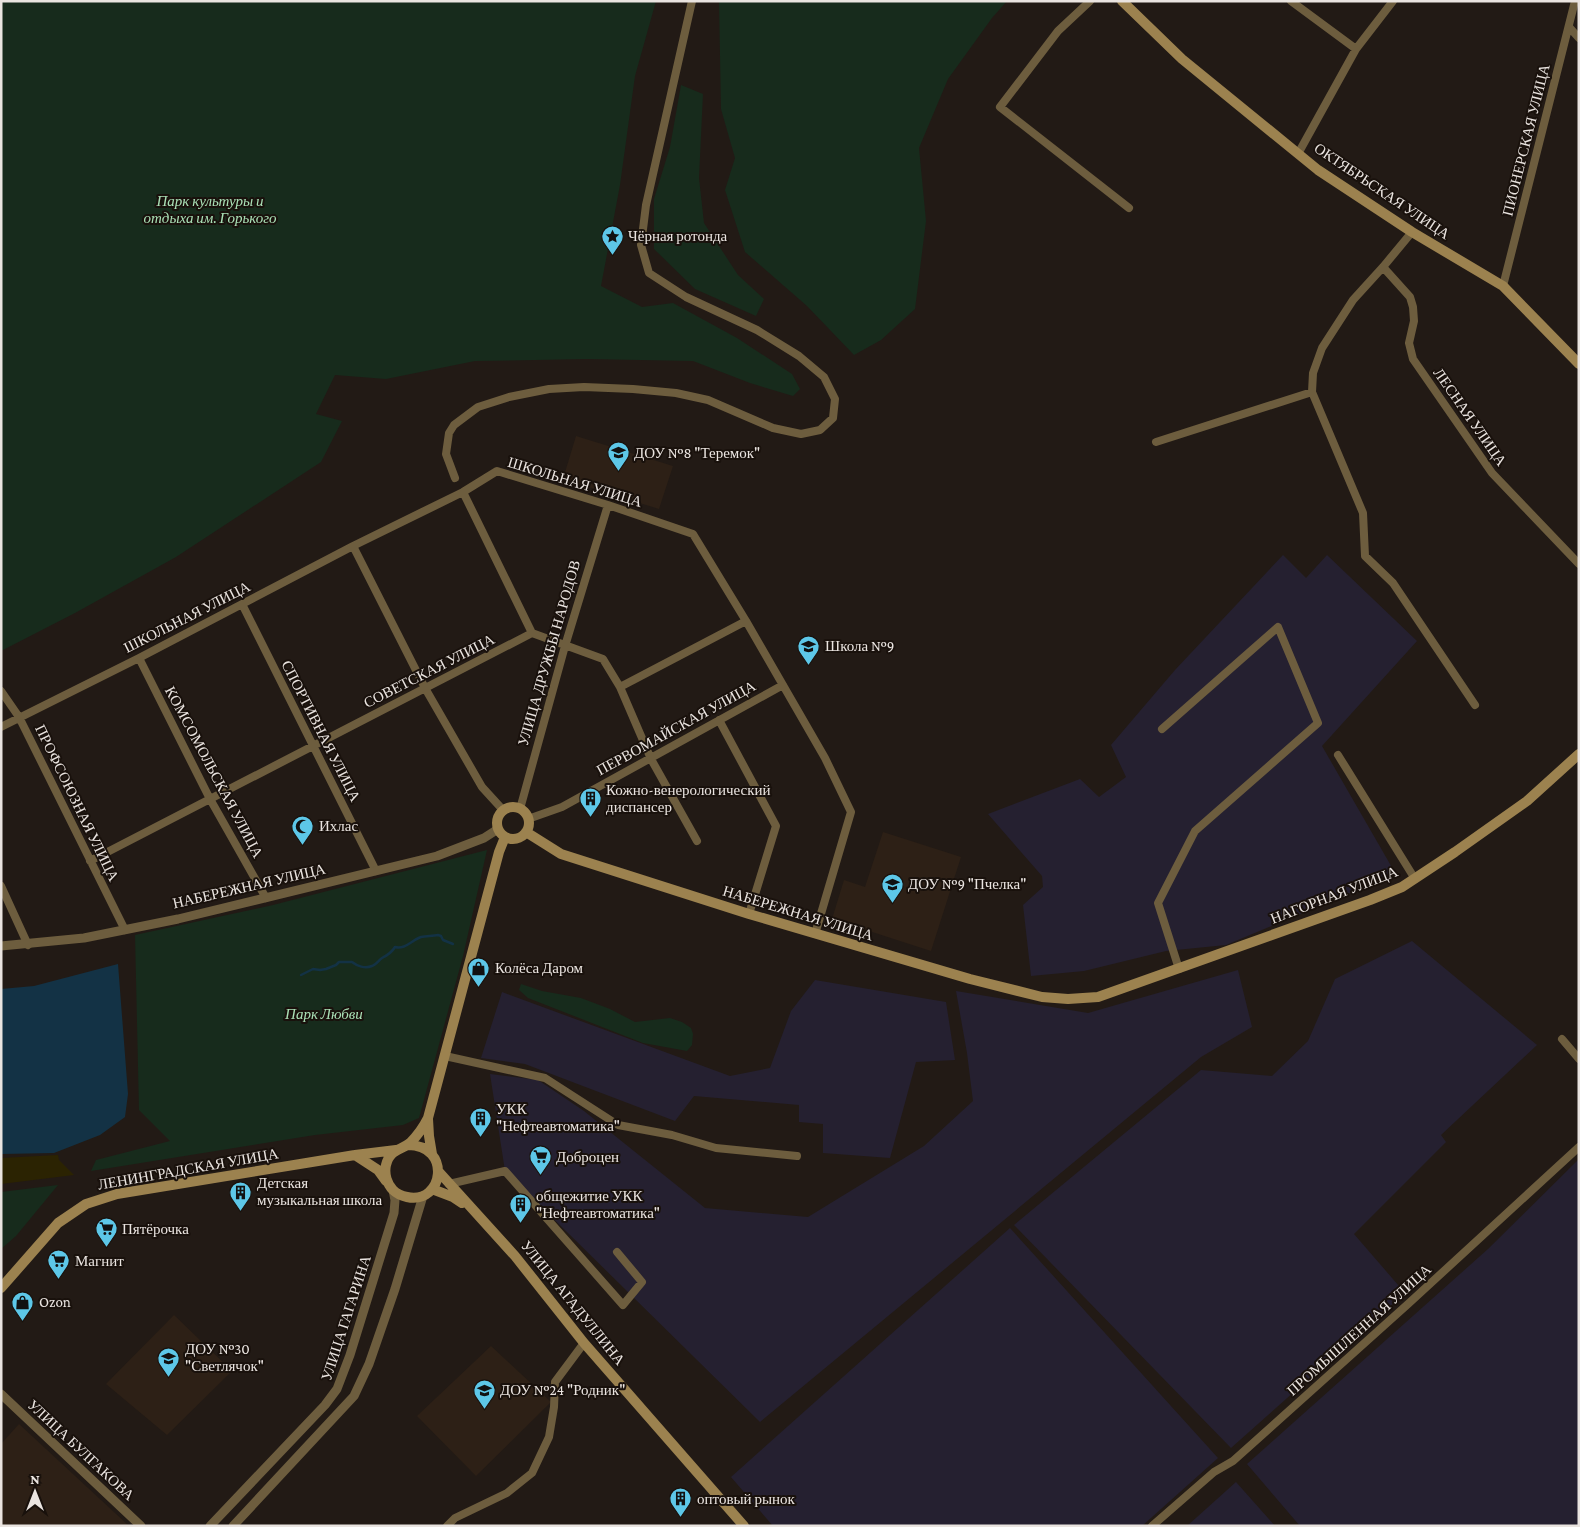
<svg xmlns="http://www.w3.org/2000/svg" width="1580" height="1527" font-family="'Crimson Pro',serif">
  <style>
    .industrial { fill: #252030 }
    .built { fill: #2d2016 }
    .green { fill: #172b1c }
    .sand { fill: #2b2302 }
    .water { fill: #133245 }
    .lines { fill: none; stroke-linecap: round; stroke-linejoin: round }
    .stream { stroke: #133245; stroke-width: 2.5 }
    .minor { stroke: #6d5d3e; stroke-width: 8 }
    .tertiary { stroke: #6d5d3e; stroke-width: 9 }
    .secondary { stroke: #9c824f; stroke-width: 10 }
    .labels { text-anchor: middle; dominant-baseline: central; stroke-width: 4; stroke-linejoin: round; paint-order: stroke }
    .street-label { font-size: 15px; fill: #eae4e0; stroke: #19110c }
    .park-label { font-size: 15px; font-style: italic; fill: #aae0b6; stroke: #19110c }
    .poi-label { font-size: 15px; fill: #eae4e0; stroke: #19110c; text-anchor: start }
  </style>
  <rect width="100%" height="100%" fill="#221a15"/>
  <path class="industrial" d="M1283,555l23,23 21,-23 90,86 -95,105 72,125 -46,23 -122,51 -60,6 -82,20 -53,5 -8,-71 20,-18 -1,-11 -54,-62 92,-35 19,18 27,-20 -15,-32 64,-75z
    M1412,941l125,104 -96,90 5,7 -92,92 51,59 -174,155 -217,-223 187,-155 71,6 36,-35 27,-62z
    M1238,970l14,57 -51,30 -441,365 -255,-251 -15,-97 48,6 46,31 121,97 103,9 116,-71 49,-45 -6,-48 -11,-62 132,22z
    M815,980l131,22 9,58 -39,2 -26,96 -67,-5v-29l-24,-2v-17l-105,-9 -19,25 -150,-57 -44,-6 21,-66 228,84 40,-8 21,-57z
    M1579,1159v367h-279l-53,-62 241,-215z
    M1010,1228l208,230 -76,68h-369l-42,-49z
    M1236,1482l39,44h-88z"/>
  <path class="built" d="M576,436l97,30 -14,43 -96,-30z
    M883,832l78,25 -30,94 -99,-32 12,-39 21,7z
    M174,1315l58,56 -65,64 -61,-51z
    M491,1346l60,56 -75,74 -59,-60z
    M19,1424l110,102h-128v-82z"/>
  <path class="green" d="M1,1h655l-21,75 -15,109 -19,101 41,21 31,-4 64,35 55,36 8,15 -7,7 -43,-13 -57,-22 -106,-2 -112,2 -89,18 -51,-4 -19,39 26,7 -21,41 -145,95 -101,56 -74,38z
    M719,1h288l-15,17 -44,61 -29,69 7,73 -11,88 -34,31 -27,15 -47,-49 -62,-54 -20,-62 10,-32 -14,-49z
    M681,85l22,9 -4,84 5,45 34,52 26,24 -8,17 -61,-27 -41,-40v-50l16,-52z
    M487,850l-24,106 -44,162 -16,7 -88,10 -224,36 5,-11 74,-19 -31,-31 -4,-175 138,-30z
    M521,984l21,7 39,7 29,11 25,13 35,-4 12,4 9,6 2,6 -1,11 -5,6 -44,-8 -115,-45 -9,-8z
    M58,1185l-42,51 -15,13v-57z"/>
  <path class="sand" d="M58,1155l1,5 15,15 -73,9v-26z"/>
  <path class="water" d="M118,964l10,130 -3,23 -25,18 -46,18 -53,1v-165l33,-3z"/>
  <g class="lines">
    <path class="stream" d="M301,975l12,-6 7,1 6,-1 10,-4 3,-3h13c5,4 13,7 20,4 4,-1 7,-6 10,-8 6,-3 10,-6 13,-11 10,3 17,-7 26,-10 6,-1 12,-1 17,-2l3,1 2,4 10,4"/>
    <path class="minor" d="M1090,1l-32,30 -58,76 129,101
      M1291,1l65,48
      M1569,27l10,11
      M1299,152l57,-103 37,-48
      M1412,232l-29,35 -30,33 -31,48 -9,25 -1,19 51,121 2,43 28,27 82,122
      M1383,267l27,30 3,10 1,14 -5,22 4,16 79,114 87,91
      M1503,286l72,-285
      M1156,442l156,-50
      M455,478l-9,-24 3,-21 5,-8 24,-18 31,-10 40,-8 35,-2 49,2 43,4 32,7 65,28 28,6 19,-4 13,-12 2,-19 -11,-22 -25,-21 -42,-26 -71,-33 -37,-24 -8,-28 5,-40 46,-204
      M463,492l69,141
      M353,546l72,142 57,99 21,23
      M242,604l134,267
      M139,658l71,141 56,99
      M620,687l126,-66
      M1,691l18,26 106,213
      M719,720l57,106 -27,88
      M1,727l138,-69 214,-112 110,-54 34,-21 111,34 85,29 53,87 79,137 26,54 -36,122
      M1162,729l116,-102 40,96 -123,108 -37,72 21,66
      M1338,755l77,124
      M520,809l45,-163 43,-141
      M528,819l34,-12 221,-122
      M90,861l442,-228 71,26 17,28 31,72 46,82
      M1,886l27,59
      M1562,1039l17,20
      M445,1056l100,22 73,47 54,10 44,13 81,8
      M449,1184l56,-13 118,134 19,-23 -25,-30
      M447,1526l8,-8 52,-25 25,-20 17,-36 5,-30 1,-25 29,-39
      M1152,1526l62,-54 19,-11 175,-157 171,-157"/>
    <path class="tertiary" d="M1,946l83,-8 94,-19 259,-63 47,-18 14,-9
      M1,1394l140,132
      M210,1526l115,-121 12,-16 13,-34 44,-142 1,-13 -2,-10
      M233,1526l121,-130 15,-32 26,-75 28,-93"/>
    <path class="secondary" d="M1122,1l60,58 136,111 94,62 91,54 76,78
      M497 823a16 16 0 1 1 32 0a16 16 0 1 1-32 0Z
      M526,832l35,22 188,60 221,65 72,18 26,2 30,-2 272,-97 32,-13 53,-35 72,-51 52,-47
      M428,1119l1,17 3,18
      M408,1145c44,0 36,60 -1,52 -5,-1 -10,-3 -14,-7 -6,-6 -9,-16 -7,-25 4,-16 14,-14 24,-22 8,-8 13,-15 18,-25l71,-266 6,-15
      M355,1155l23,15 8,11
      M439,1172l76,84 69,87 160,183
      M432,1189l21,8 9,6
      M1,1288l57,-65 28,-19 31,-10 238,-39 41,-5"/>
  </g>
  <defs>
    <symbol id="sight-pin" viewBox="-11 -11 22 30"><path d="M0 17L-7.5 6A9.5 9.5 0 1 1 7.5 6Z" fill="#5dc7e8" stroke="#19110c"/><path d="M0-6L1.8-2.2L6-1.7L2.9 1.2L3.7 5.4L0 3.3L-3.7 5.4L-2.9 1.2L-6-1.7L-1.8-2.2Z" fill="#111"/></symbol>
    <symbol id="school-pin" viewBox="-11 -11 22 30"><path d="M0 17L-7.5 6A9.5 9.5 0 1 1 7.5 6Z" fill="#5dc7e8" stroke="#19110c"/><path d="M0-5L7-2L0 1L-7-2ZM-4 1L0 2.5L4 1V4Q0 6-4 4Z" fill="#111"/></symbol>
    <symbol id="building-pin" viewBox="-11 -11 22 30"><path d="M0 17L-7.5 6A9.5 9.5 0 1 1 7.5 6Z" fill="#5dc7e8" stroke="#19110c"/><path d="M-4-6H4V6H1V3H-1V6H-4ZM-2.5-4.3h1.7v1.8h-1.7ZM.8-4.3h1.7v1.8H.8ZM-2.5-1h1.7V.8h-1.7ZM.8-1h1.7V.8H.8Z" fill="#111"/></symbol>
    <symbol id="mosque-pin" viewBox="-11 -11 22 30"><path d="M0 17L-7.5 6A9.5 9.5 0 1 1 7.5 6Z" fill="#5dc7e8" stroke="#19110c"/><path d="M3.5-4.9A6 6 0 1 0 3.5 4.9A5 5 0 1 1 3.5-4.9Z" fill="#111"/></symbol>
    <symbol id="shop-pin" viewBox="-11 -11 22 30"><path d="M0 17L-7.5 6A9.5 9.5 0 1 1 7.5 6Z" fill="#5dc7e8" stroke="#19110c"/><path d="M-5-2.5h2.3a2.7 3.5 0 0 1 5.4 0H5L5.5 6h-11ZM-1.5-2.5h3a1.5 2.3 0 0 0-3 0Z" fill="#111"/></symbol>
    <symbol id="supermarket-pin" viewBox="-11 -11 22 30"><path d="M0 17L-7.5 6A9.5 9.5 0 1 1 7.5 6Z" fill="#5dc7e8" stroke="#19110c"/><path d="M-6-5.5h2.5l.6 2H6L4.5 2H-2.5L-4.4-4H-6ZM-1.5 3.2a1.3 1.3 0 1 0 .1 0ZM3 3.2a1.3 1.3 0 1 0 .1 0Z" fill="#111"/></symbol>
  </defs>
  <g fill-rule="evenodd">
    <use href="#sight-pin" x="600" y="224" width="25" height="34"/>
    <use href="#school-pin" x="606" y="440" width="25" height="34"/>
    <use href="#school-pin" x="796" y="634" width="25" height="34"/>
    <use href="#building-pin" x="578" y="786" width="25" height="34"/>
    <use href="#mosque-pin" x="290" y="814" width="25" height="34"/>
    <use href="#school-pin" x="880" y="872" width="25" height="34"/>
    <use href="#shop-pin" x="466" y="956" width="25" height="34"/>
    <use href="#building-pin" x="468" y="1106" width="25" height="34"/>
    <use href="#supermarket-pin" x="528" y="1144" width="25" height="34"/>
    <use href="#building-pin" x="228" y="1180" width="25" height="34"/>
    <use href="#building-pin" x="508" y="1192" width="25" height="34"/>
    <use href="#supermarket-pin" x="94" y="1216" width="25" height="34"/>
    <use href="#supermarket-pin" x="46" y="1248" width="25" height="34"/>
    <use href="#shop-pin" x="10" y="1290" width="25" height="34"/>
    <use href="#school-pin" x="156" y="1346" width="25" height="34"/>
    <use href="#school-pin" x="472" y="1378" width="25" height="34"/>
    <use href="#building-pin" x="668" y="1486" width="25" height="34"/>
  </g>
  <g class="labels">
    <g class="street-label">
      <text transform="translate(1526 140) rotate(-76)">ПИОНЕРСКАЯ УЛИЦА</text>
      <text transform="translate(1382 191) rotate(34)">ОКТЯБРЬСКАЯ УЛИЦА</text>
      <text transform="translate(1470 417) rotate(55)">ЛЕСНАЯ УЛИЦА</text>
      <text transform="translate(575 482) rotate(17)">ШКОЛЬНАЯ УЛИЦА</text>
      <text transform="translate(187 617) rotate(-27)">ШКОЛЬНАЯ УЛИЦА</text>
      <text transform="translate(549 653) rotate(-74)">УЛИЦА ДРУЖБЫ НАРОДОВ</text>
      <text transform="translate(429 671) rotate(-27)">СОВЕТСКАЯ УЛИЦА</text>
      <text transform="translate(676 728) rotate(-29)">ПЕРВОМАЙСКАЯ УЛИЦА</text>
      <text transform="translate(321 731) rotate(63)">СПОРТИВНАЯ УЛИЦА</text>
      <text transform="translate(214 772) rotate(62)">КОМСОМОЛЬСКАЯ УЛИЦА</text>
      <text transform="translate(77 803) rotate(64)">ПРОФСОЮЗНАЯ УЛИЦА</text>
      <text transform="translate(249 886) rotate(-13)">НАБЕРЕЖНАЯ УЛИЦА</text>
      <text transform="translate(1334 895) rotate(-21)">НАГОРНАЯ УЛИЦА</text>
      <text transform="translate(798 913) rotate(17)">НАБЕРЕЖНАЯ УЛИЦА</text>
      <text transform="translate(188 1169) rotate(-10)">ЛЕНИНГРАДСКАЯ УЛИЦА</text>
      <text transform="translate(573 1303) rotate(51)">УЛИЦА АГАДУЛЛИНА</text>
      <text transform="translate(346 1318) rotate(-72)">УЛИЦА ГАГАРИНА</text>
      <text transform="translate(1359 1330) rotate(-42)">ПРОМЫШЛЕННАЯ УЛИЦА</text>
      <text transform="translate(81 1450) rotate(43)">УЛИЦА БУЛГАКОВА</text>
    </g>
    <g class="park-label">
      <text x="210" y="201">Парк культуры и<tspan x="210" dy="17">отдыха им. Горького</tspan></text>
      <text x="324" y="1014">Парк Любви</text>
    </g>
    <g class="poi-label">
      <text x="628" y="236">Чёрная ротонда</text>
      <text x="634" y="453">ДОУ №8 "Теремок"</text>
      <text x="825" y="646">Школа №9</text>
      <text x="606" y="790">Кожно-венерологический<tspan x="606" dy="17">диспансер</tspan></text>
      <text x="319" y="826">Ихлас</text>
      <text x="908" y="884">ДОУ №9 "Пчелка"</text>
      <text x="495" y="968">Колёса Даром</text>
      <text x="496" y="1109">УКК<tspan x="496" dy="17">"Нефтеавтоматика"</tspan></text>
      <text x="556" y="1157">Доброцен</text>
      <text x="257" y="1183">Детская<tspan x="257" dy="17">музыкальная школа</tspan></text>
      <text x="536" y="1196">общежитие УКК<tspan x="536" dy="17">"Нефтеавтоматика"</tspan></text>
      <text x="122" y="1229">Пятёрочка</text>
      <text x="75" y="1261">Магнит</text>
      <text x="39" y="1302">Ozon</text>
      <text x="185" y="1349">ДОУ №30<tspan x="185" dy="17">"Светлячок"</tspan></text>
      <text x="500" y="1390">ДОУ №24 "Родник"</text>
      <text x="697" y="1499">оптовый рынок</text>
    </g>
  </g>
  <rect width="1580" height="1527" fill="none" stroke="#eae4e0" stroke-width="5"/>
  <g transform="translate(35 1492)" stroke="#19110c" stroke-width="4" paint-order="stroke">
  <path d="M0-4L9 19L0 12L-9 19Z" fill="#eae4e0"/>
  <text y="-8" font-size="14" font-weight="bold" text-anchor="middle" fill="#eae4e0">N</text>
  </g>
</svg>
